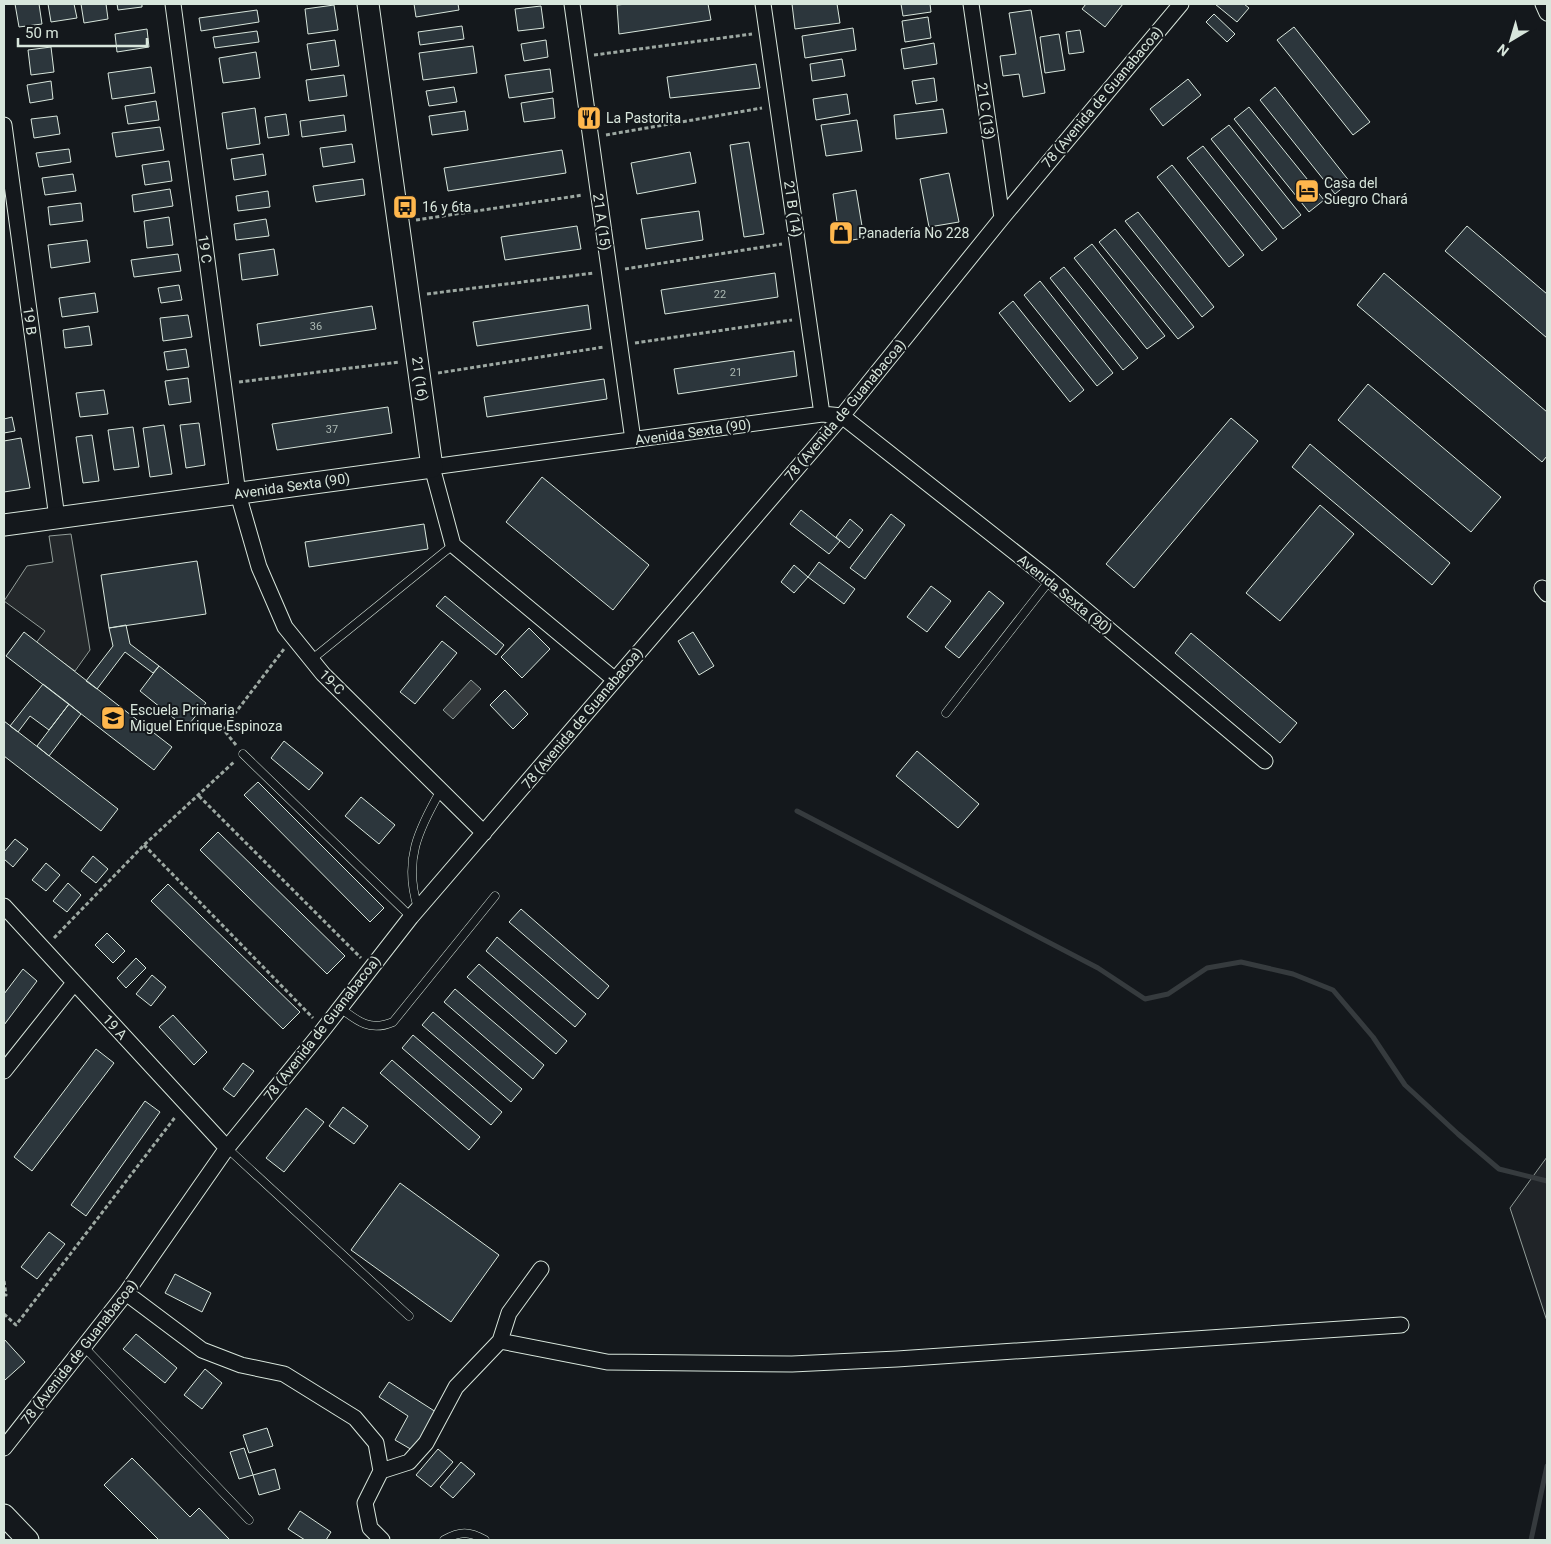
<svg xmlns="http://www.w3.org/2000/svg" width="1551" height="1544" font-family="Roboto,sans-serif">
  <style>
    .green { fill: #202428; stroke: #939e99 }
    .parking { fill: #24282b; stroke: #939e99 }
    .water { fill: #363b3e; stroke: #939e99 }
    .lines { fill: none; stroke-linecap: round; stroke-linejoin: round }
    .stream { stroke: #363b3e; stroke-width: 5 }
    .building { fill: #2c363c; stroke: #d8e6dc }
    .lane-casing { stroke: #d8e6dc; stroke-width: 9 }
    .street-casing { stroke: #d8e6dc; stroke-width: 17 }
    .secondary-casing { stroke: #d8e6dc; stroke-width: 23 }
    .path { stroke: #9da8a2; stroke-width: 3; stroke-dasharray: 4 2.5; stroke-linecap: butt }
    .lane { stroke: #14181c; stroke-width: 8 }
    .street { stroke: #14181c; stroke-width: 15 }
    .secondary { stroke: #14181c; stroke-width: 21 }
    .labels { text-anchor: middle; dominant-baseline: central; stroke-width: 4; stroke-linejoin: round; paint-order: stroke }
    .number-label { font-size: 11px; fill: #adbab4 }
    .street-label { font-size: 14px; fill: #d8e6dc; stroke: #14181c }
    .poi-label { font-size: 14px; fill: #d8e6dc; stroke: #14181c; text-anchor: start }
  </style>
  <rect width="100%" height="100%" fill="#14181c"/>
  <path class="green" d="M1547,1157v164l-37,-113z"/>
  <path class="parking" d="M71,534l19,116 -15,21 -39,-28 9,-12 -41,-30 23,-35 26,-4 -4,-26z"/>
  <path class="water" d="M471,680l10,9 -28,30 -10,-9z"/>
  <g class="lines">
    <path class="stream" d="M797,811l301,157 47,31 23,-5 39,-26 34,-6 52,12 40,16 40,47 32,48 53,49 41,35 48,12
      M1531,1540l16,-74"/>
  </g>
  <path class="building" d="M15,4h24l3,20 -23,3z
    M48,4h26l3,14 -26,4z
    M81,4h25l2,15 -24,4z
    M117,4h25v3l-24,3z
    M414,4h44l1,6 -43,7z
    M627,4h81l3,16 -92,14 -2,-29z
    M792,4h45l3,19 -45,6z
    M901,4h29l1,8 -28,4z
    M1086,4h37l-18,23 -23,-18z
    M1215,4h29l5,4 -12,14z
    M334,5l4,25 -30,4 -3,-25z
    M541,6l3,22 -26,3 -3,-22z
    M257,10l2,12 -58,9 -2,-13z
    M1031,10l14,83 -22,4 -4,-23 -16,2 -3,-20 16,-2 -7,-41z
    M1214,14l21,20 -8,8 -21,-20z
    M928,17l3,21 -26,4 -3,-21z
    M462,26l2,13 -44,6 -2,-13z
    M1294,27l76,95 -17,13 -76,-95z
    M853,28l3,22 -51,8 -3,-22z
    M147,29l2,18 -32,5 -2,-18z
    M1080,30l4,22 -15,2 -3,-22z
    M257,31l2,11 -44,6 -2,-11z
    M1059,34l6,36 -20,3 -5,-36z
    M335,40l4,26 -28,4 -4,-26z
    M546,40l2,17 -24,4 -3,-17z
    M934,43l3,21 -33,5 -3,-20z
    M473,46l4,27 -54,7 -4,-27z
    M51,47l3,25 -23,3 -3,-25z
    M256,52l4,26 -37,5 -4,-25z
    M842,59l3,17 -33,5 -2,-17z
    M756,64l4,24 -90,10 -3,-21z
    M151,67l4,26 -43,6 -4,-26z
    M550,69l3,23 -44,6 -4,-23z
    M344,75l3,21 -38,5 -3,-21z
    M934,78l3,23 -21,3 -4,-23z
    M1188,79l13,16 -38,31 -13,-17z
    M51,81l2,18 -23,4 -3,-18z
    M454,87l3,15 -28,4 -3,-15z
    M1275,87l75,95 -15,12 -75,-94z
    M847,94l3,20 -34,6 -3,-21z
    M553,98l2,20 -31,4 -3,-19z
    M156,101l3,19 -31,4 -3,-18z
    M1249,107l75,93 -15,12 -75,-93z
    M255,108l5,36 -33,5 -5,-36z
    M943,109l4,24 -51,6 -2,-24z
    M465,111l3,19 -36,5 -3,-19z
    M286,114l3,21 -21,3 -3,-21z
    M344,115l2,16 -44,6 -2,-16z
    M57,116l3,18 -26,4 -3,-19z
    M857,120l5,31 -36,5 -5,-31z
    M1229,125l72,90 -18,14 -72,-90z
    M160,127l4,23 -48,7 -4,-24z
    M749,142l15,92 -20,3 -14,-92z
    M352,144l3,18 -32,5 -3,-19z
    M1203,146l74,93 -15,12 -75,-93z
    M69,149l2,13 -32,5 -3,-14z
    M562,150l4,23 -118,18 -4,-23z
    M690,152l6,31 -59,11 -6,-31z
    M263,154l3,21 -32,5 -3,-21z
    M169,161l3,20 -27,4 -3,-20z
    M1172,165l72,90 -15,12 -72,-90z
    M949,173l10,49 -30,5 -9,-48z
    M73,174l3,17 -31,4 -3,-17z
    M363,179l2,16 -49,7 -3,-16z
    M170,189l3,17 -39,6 -2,-17z
    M856,190l8,48 -24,4 -7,-48z
    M268,191l2,16 -32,4 -2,-15z
    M81,203l2,18 -33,4 -2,-18z
    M699,211l4,29 -57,9 -5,-30z
    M1138,212l76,95 -12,10 -77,-96z
    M169,217l4,28 -26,3 -3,-27z
    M266,219l3,17 -33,4 -2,-16z
    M577,226l4,23 -76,11 -4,-23z
    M1467,226l80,68v44l-102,-87z
    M1115,229l79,98 -16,12 -79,-97z
    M87,240l3,22 -39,6 -3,-23z
    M1092,244l73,92 -18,13 -73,-91z
    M274,249l4,26 -36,5 -3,-26z
    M178,254l3,17 -47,6 -3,-17z
    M1064,267l74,91 -15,12 -73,-92z
    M775,273l3,24 -113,17 -4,-24z
    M1384,273l163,139v44l-5,6 -185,-157z
    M1040,281l73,92 -16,13 -73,-91z
    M179,285l3,15 -21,3 -3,-15z
    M95,293l3,19 -36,5 -3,-19z
    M1013,301l71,89 -14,12 -71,-89z
    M588,305l3,24 -114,17 -4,-24z
    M372,306l4,23 -116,17 -3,-22z
    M188,315l4,22 -29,4 -3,-23z
    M89,326l3,19 -27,3 -2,-18z
    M186,349l3,18 -22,3 -3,-18z
    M794,351l3,25 -119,18 -4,-25z
    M188,378l3,24 -22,3 -4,-24z
    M604,379l3,20 -120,18 -3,-20z
    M1368,384l133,113 -30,35 -133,-112z
    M104,390l4,24 -28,3 -4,-24z
    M388,407l4,26 -115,17 -5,-26z
    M12,417l3,14 -11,2v-14z
    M1231,418l27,23 -124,147 -28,-24z
    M199,423l6,42 -19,3 -6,-43z
    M164,425l8,49 -22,3 -7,-49z
    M133,427l6,40 -25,3 -6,-40z
    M92,435l7,46 -16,2 -7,-46z
    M21,438l9,50 -26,4v-51z
    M1310,444l140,119 -18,22 -140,-118z
    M542,477l107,88 -36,45 -107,-88z
    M1320,505l34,29 -74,87 -34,-28z
    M801,510l39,31 -11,13 -39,-30z
    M891,514l14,11 -40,54 -15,-11z
    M850,519l13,11 -14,18 -13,-11z
    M424,524l4,25 -119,18 -4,-25z
    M197,561l9,53 -97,14 -8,-53z
    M819,562l36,27 -11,15 -36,-27z
    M794,565l14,12 -14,16 -13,-11z
    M931,586l20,15 -24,31 -20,-15z
    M989,591l15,12 -45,55 -14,-11z
    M445,596l59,49 -8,10 -60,-49z
    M126,625l4,19 29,22 -6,7 -28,-21 -28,37 -11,-8 27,-35 -4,-18z
    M529,628l21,21 -28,29 -21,-21z
    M24,632l148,115 -18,23 -148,-114z
    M693,632l21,34 -15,9 -21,-34z
    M1191,633l106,90 -17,20 -105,-90z
    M442,641l15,12 -42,51 -15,-12z
    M159,666l47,37 -20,25 -46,-37z
    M43,684l26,20 -20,26 -19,-14 -12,16 -8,-6z
    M505,690l23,24 -15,15 -23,-24z
    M69,704l12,10 -32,42 -12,-10z
    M4,721l114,88 -17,22 -97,-75z
    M284,741l39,32 -14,17 -38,-32z
    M917,751l62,53 -21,24 -62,-52z
    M258,782l126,126 -14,14 -126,-127z
    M361,797l34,28 -16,19 -34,-28z
    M218,832l127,124 -18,18 -127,-124z
    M15,839l13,10 -15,18 -9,-8v-7z
    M93,856l15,13 -12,14 -15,-12z
    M46,863l14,12 -14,16 -14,-11z
    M68,883l13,12 -14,17 -14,-11z
    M168,884l132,128 -17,17 -132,-128z
    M521,909l88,77 -11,13 -89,-77z
    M107,933l18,18 -12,12 -18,-18z
    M497,937l89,77 -11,13 -89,-76z
    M136,958l10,10 -20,20 -9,-10z
    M479,964l88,77 -11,13 -89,-77z
    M23,969l14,12 -33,44v-31z
    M152,975l14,12 -15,19 -15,-12z
    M455,989l89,76 -11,14 -89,-77z
    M433,1012l89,77 -11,13 -89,-77z
    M173,1015l34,37 -13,13 -35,-38z
    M413,1035l89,77 -11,13 -89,-77z
    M96,1049l18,14 -82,108 -18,-14z
    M392,1060l88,77 -11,13 -89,-77z
    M243,1063l11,8 -20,26 -11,-8z
    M145,1101l15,11 -74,104 -15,-11z
    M343,1107l25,19 -14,18 -25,-18z
    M306,1108l18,14 -40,50 -18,-14z
    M400,1183l99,72 -48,67 -100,-72z
    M49,1232l16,12 -28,35 -16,-12z
    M175,1274l36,19 -9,19 -37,-19z
    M136,1334l41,34 -12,15 -42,-34z
    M4,1339l21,23 -20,18 -1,-1z
    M205,1369l17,14 -20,26 -18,-14z
    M389,1382l47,30 -22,39 -19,-11 13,-24 -29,-19z
    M267,1428l6,18 -24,7 -6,-18z
    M244,1448l9,27 -14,4 -9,-27z
    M438,1449l15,13 -22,25 -15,-12z
    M132,1458l58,59 9,-9 31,32h-71l-55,-55z
    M461,1462l14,12 -22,24 -13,-11z
    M275,1469l5,20 -21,6 -6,-20z
    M300,1511l31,21 -5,8h-21l-17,-11z"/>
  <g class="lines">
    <defs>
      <path id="lane" d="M311,660l142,-115
        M946,713l104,-133
        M243,754l168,163
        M418,908c-15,-47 0,-78 23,-118
        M339,1007c18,14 31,25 54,15l102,-126
        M227,1148l182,168
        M85,1348l164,172
        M444,1540c16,-9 25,-9 41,0"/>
      <path id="street" d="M173,4l65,490 21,73 26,60 38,47 161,159
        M572,4l61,436
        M763,4l59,410
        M971,4l31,214
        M1543,4l4,9
        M4,125l53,393
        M1542,588l5,6
        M614,679l-161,-134 -21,-78 390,-53 20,2 208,164 215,181
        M4,906l223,242
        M4,1071l70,-88
        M126,1293l76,57 39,15 43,9 71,44 21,25 5,28 -16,32 5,25 12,12
        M500,1341l107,21 185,2 105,-5 504,-34
        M4,1448l122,-155 101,-145 96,-118 88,-113 431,-501 160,-198 179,-214
        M381,1471l28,-9 17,-19 30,-56 44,-46 9,-28 32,-44"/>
      <path id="secondary" d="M4,525l428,-58 -64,-463
        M4,1515l24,25"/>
    </defs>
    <use href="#lane" class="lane-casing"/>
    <use href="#street" class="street-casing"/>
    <use href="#secondary" class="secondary-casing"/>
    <path class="path" d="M594,55l158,-21
      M606,135l156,-27
      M416,220l167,-25
      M625,269l157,-25
      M427,294l167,-21
      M635,343l157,-23
      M438,373l166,-26
      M239,382l160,-20
      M236,745l-13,-16 61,-80
      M199,796l162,162
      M144,845l169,173
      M54,938l90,-93 91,-84
      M4,1281l2,14h-2
      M4,1314l12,11 160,-209"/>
    <use href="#lane" class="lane"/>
    <use href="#street" class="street"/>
    <use href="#secondary" class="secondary"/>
  </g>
  <defs>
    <symbol id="restaurant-square" viewBox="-11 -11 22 22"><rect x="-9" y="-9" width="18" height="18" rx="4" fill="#ffb74d" stroke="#14181c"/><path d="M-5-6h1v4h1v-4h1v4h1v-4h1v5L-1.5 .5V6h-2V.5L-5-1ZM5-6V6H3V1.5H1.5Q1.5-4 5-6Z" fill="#111"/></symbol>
    <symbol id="hotel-square" viewBox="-11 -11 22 22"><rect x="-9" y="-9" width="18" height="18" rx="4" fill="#ffb74d" stroke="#14181c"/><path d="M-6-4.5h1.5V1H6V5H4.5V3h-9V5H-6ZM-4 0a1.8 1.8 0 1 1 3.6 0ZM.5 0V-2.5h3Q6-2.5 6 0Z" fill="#111"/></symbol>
    <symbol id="bus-square" viewBox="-11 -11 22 22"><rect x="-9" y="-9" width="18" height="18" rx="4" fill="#ffb74d" stroke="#14181c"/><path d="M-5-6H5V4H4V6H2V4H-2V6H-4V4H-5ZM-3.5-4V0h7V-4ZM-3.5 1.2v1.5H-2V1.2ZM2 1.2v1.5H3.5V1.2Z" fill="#111"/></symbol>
    <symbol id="shop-square" viewBox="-11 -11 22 22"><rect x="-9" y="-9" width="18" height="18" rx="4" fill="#ffb74d" stroke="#14181c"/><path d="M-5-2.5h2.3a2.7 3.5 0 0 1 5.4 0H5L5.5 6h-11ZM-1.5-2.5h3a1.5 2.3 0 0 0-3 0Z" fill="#111"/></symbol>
    <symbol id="school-square" viewBox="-11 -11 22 22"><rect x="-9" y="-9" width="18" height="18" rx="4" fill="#ffb74d" stroke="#14181c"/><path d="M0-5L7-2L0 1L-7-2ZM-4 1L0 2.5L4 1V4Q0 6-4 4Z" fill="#111"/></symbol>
  </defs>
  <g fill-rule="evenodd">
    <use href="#restaurant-square" x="575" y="104" width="28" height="28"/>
    <use href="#hotel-square" x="1293" y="177" width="28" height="28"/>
    <use href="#bus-square" x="391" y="193" width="28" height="28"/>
    <use href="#shop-square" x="827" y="219" width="28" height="28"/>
    <use href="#school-square" x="99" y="704" width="28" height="28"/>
  </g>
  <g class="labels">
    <g class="number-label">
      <text x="720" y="294">22</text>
      <text x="316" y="326">36</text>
      <text x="736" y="372">21</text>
      <text x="332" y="429">37</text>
    </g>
    <g class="street-label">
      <text transform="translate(1102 97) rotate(-50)">78 (Avenida de Guanabacoa)</text>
      <text transform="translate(986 111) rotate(82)">21 C (13)</text>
      <text transform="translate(793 209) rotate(82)">21 B (14)</text>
      <text transform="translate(602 222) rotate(82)">21 A (15)</text>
      <text transform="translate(205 249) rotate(82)">19 C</text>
      <text transform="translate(30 321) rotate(82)">19 B</text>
      <text transform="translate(420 379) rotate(82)">21 (16)</text>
      <text transform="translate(845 410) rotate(-50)">78 (Avenida de Guanabacoa)</text>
      <text transform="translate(693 432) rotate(-8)">Avenida Sexta (90)</text>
      <text transform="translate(292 486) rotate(-8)">Avenida Sexta (90)</text>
      <text transform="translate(1065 594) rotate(39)">Avenida Sexta (90)</text>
      <text transform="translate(332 682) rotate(45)">19-C</text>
      <text transform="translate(582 718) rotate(-50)">78 (Avenida de Guanabacoa)</text>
      <text transform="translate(115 1027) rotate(47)">19 A</text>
      <text transform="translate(322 1028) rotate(-52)">78 (Avenida de Guanabacoa)</text>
      <text transform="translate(79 1352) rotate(-52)">78 (Avenida de Guanabacoa)</text>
    </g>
    <g class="poi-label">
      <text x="606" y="118">La Pastorita</text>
      <text x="1324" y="183">Casa del<tspan x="1324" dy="16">Suegro Chará</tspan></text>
      <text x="422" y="207">16 y 6ta</text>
      <text x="858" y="233">Panadería No 228</text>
      <text x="130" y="710">Escuela Primaria<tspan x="130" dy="16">Miguel Enrique Espinoza</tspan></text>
    </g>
  </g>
  <rect width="1551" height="1544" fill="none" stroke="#d8e6dc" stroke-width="10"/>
  <g transform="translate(1511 40) rotate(218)" stroke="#14181c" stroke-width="4" paint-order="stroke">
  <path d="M0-4L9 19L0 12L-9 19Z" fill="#d8e6dc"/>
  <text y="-8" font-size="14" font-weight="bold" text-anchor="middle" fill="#d8e6dc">N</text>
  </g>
  <path d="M18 38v8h129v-8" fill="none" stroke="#d8e6dc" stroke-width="2.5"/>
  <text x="25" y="38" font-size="15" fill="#d8e6dc" stroke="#14181c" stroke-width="4" paint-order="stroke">50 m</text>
</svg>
